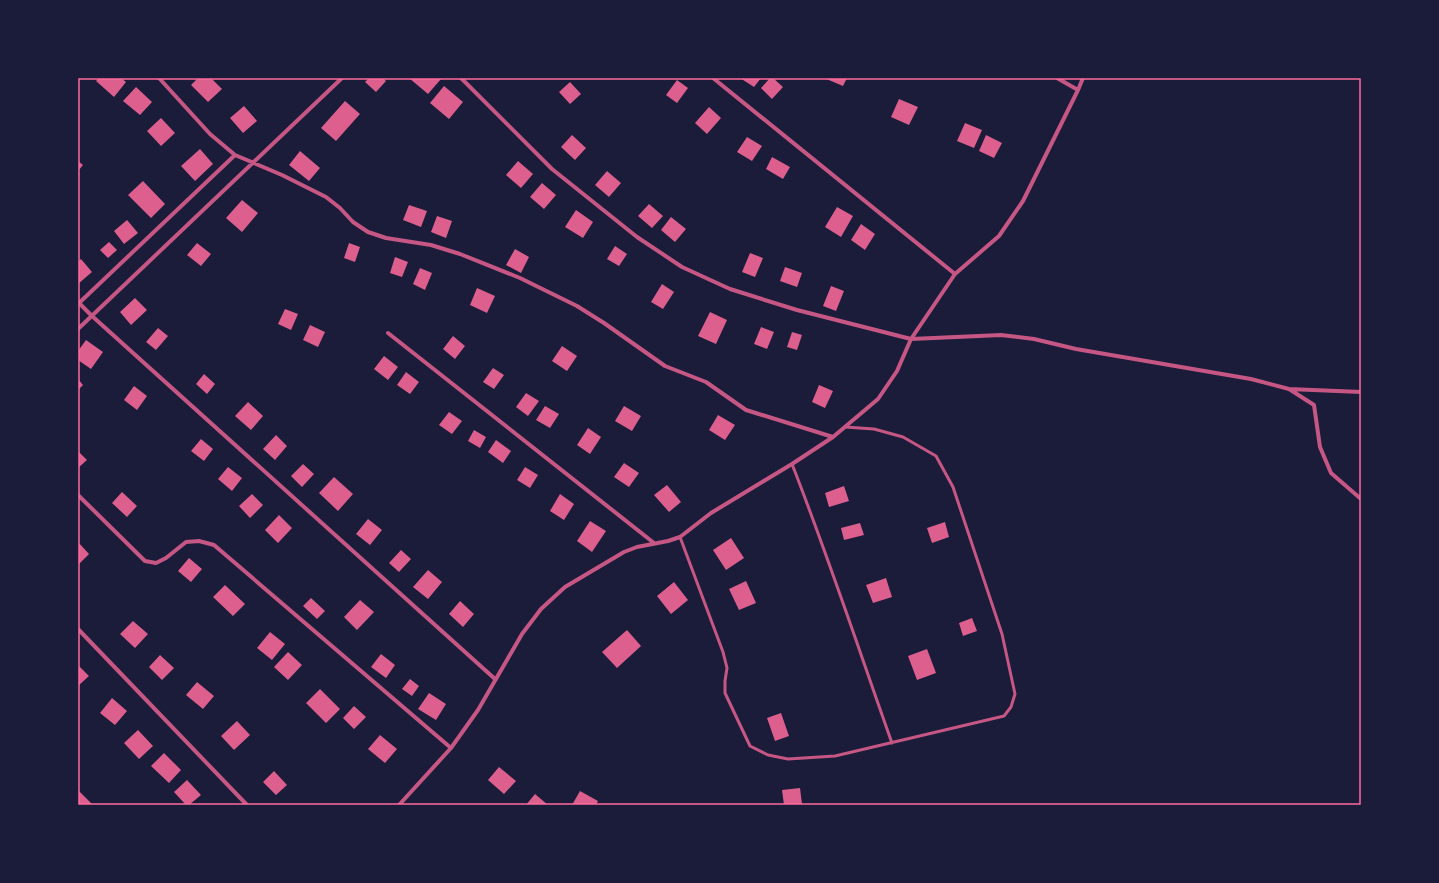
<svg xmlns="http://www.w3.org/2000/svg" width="1439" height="883" font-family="'Work Sans',sans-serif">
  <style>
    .building { fill: #dd5f8e }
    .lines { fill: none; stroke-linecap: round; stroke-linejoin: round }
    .service { stroke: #c65784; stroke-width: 3 }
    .minor { stroke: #c65784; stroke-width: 4 }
    .neatline { fill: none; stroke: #ff6b9d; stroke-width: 1.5 }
  </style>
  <rect width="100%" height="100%" fill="#1b1b3a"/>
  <path class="building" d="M99,78h22l5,4 -12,15 -18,-16z
    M198,78h13l11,11 -14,13 -17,-17z
    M369,78h14l3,3 -10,11 -11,-10z
    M409,78h30l2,1 -13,15z
    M740,78h21l-7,9z
    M770,78h3l10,9 -11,12 -11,-11z
    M824,78h23l-4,8z
    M677,80l11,8 -11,15 -11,-8z
    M570,82l11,12 -11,10 -11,-12z
    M444,86l19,16 -14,17 -19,-16z
    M136,87l16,15 -12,13 -17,-14z
    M899,99l19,8 -9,18 -18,-8z
    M345,101l15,13 -24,27 -15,-13z
    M244,106l13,15 -14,12 -13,-15z
    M709,107l12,11 -14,16 -12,-11z
    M161,118l14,15 -14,13 -14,-15z
    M965,123l17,7 -8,18 -17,-7z
    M572,135l14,13 -11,12 -14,-13z
    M986,135l16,8 -8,15 -15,-7z
    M747,137l15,9 -10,15 -15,-9z
    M200,149l13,15 -18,17 -14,-15z
    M300,151l20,17 -11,13 -20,-16z
    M772,157l18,10 -7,12 -17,-10z
    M78,161l5,4 -5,6z
    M518,161l15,13 -12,14 -15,-13z
    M607,171l14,12 -12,14 -14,-12z
    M143,181l22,23 -14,14 -23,-23z
    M542,183l14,12 -12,14 -14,-12z
    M242,200l16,13 -16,19 -16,-14z
    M649,204l14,12 -11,12 -14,-12z
    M409,205l18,6 -6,16 -18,-7z
    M837,207l16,9 -12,21 -16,-10z
    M576,210l17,12 -10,16 -18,-11z
    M437,216l15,5 -6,17 -15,-6z
    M671,217l15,12 -11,13 -14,-12z
    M127,220l11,13 -14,11 -10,-13z
    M861,224l14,10 -10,16 -14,-10z
    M109,242l8,8 -9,8 -8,-8z
    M197,243l14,11 -10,12 -14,-11z
    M349,243l11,4 -5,15 -11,-4z
    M615,246l12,8 -8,12 -12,-7z
    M515,249l14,8 -8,16 -15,-8z
    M750,253l13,5 -8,19 -13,-5z
    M395,257l13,5 -6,15 -12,-4z
    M81,259l11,13 -14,12v-22z
    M785,267l17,6 -5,14 -17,-6z
    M420,268l12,5 -7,17 -12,-6z
    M662,284l12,8 -11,17 -12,-7z
    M831,286l13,5 -8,20 -13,-5z
    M477,288l18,8 -8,17 -17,-8z
    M135,298l12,12 -16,15 -11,-13z
    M285,309l13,5 -7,16 -13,-6z
    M710,312l17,8 -11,24 -18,-8z
    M310,325l15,7 -7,15 -15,-7z
    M761,327l13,5 -7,17 -13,-5z
    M158,328l10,8 -12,14 -10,-8z
    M792,332l10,3 -5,15 -10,-3z
    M453,336l12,10 -10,13 -12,-10z
    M86,340l17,12 -12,17 -13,-9v-9z
    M562,346l15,10 -10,15 -15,-10z
    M384,356l14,11 -10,13 -14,-11z
    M493,368l11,7 -10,14 -11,-7z
    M406,372l13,10 -9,12 -13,-9z
    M204,374l11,10 -8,10 -11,-10z
    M78,379l5,6 -5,5z
    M819,385l14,6 -8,17 -13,-6z
    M134,386l13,10 -10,14 -13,-10z
    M526,393l13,8 -11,15 -12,-9z
    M248,402l15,14 -12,14 -16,-14z
    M545,406l14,8 -9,14 -14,-8z
    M624,406l17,10 -9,15 -17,-10z
    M449,412l13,9 -10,13 -13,-9z
    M718,415l17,10 -10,15 -16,-10z
    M588,428l13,9 -11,17 -13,-9z
    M474,430l12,7 -6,11 -12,-7z
    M276,435l11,11 -12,14 -12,-11z
    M201,439l12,10 -9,12 -13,-10z
    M496,440l15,11 -8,12 -15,-11z
    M78,451l9,9 -9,8z
    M624,463l15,10 -10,14 -15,-10z
    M303,464l11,10 -12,13 -11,-11z
    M228,467l14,11 -10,13 -14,-12z
    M525,467l13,8 -8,13 -13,-8z
    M334,477l19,17 -15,17 -19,-18z
    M667,485l14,17 -12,10 -15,-17z
    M844,486l5,15 -20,6 -4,-14z
    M122,492l15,14 -10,11 -15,-14z
    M252,494l11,11 -13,13 -11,-12z
    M560,494l14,10 -10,16 -14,-9z
    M279,515l13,13 -14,15 -13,-13z
    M368,519l14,11 -12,15 -14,-11z
    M590,521l16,10 -14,21 -15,-11z
    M945,522l4,15 -17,6 -5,-15z
    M860,523l4,12 -20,5 -3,-12z
    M731,538l13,20 -18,12 -13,-20z
    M78,542l11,12 -11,11z
    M401,550l10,9 -12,13 -10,-9z
    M189,558l13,11 -11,13 -13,-11z
    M428,570l14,12 -14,17 -15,-12z
    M886,578l6,19 -19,6 -7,-18z
    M746,581l10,22 -17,7 -10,-21z
    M674,582l14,18 -17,14 -14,-18z
    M225,585l20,19 -12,12 -20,-19z
    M311,598l14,13 -8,8 -14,-13z
    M360,600l14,12 -17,18 -13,-13z
    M460,601l14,13 -11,13 -14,-13z
    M972,618l5,13 -14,5 -4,-13z
    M133,621l15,13 -13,14 -15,-14z
    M627,630l14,16 -24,22 -15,-16z
    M270,632l15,12 -13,16 -15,-12z
    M927,649l9,24 -19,7 -9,-24z
    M288,652l14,13 -14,15 -14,-13z
    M381,654l14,11 -9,13 -15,-11z
    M160,655l14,13 -12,12 -13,-13z
    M78,665l11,11 -11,10z
    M410,679l9,7 -7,10 -10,-7z
    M197,682l17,14 -11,13 -17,-14z
    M320,689l20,20 -14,14 -20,-20z
    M429,693l17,11 -10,16 -18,-11z
    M112,698l15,13 -12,14 -15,-12z
    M354,706l12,11 -12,12 -11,-11z
    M781,713l8,23 -14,5 -8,-23z
    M237,721l13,14 -16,15 -13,-14z
    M138,730l15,16 -14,13 -15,-16z
    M380,735l17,14 -12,14 -17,-14z
    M164,753l17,17 -12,13 -18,-17z
    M499,767l17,14 -12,13 -16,-14z
    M274,771l13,14 -11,10 -13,-13z
    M187,780l14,15 -12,10h-3l-12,-13z
    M800,788l2,16 -18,1 -2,-15z
    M79,791l14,14h-15z
    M580,791l18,10 -2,4h-24z
    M535,794l13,11h-22z"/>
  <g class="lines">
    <path class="service" d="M792,464c36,92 67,186 100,279
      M680,537l43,115 4,16 -2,13v12l25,53 18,9 20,4 47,-3 169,-40 7,-9 4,-13 -13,-60 -49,-147 -17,-31 -33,-19 -29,-8 -29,-2"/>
    <path class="minor" d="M159,78l51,56 25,21 47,20 44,22 14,11 13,14 15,10 18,6 45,7 29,9 60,24 57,28 27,17 61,43 41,16 40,28 87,27
      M461,78l91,91 85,68 45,30 48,22 67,21 114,29 90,-4 33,4 42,10 175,30 38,10 72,3
      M713,78l242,196
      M1057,78l21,12
      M78,302l14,14 403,363
      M78,304l157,-149
      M78,329l264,-251
      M388,333l266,210
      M1289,389l25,16 6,42 11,26 30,26
      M78,495l67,66 11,2 10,-5 20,-16 13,-1 15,4 237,203
      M78,629l169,176
      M399,805l52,-57 27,-38 44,-76 19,-25 24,-22 59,-35 13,-5 31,-6 12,-4 31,-24 81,-49 41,-27 45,-38 19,-28 14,-32 44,-65 44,-38 24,-35 55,-111 5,-12"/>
  </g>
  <rect width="1439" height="883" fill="none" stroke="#1b1b3a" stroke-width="158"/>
  <rect x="79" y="79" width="1281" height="725" class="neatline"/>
</svg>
